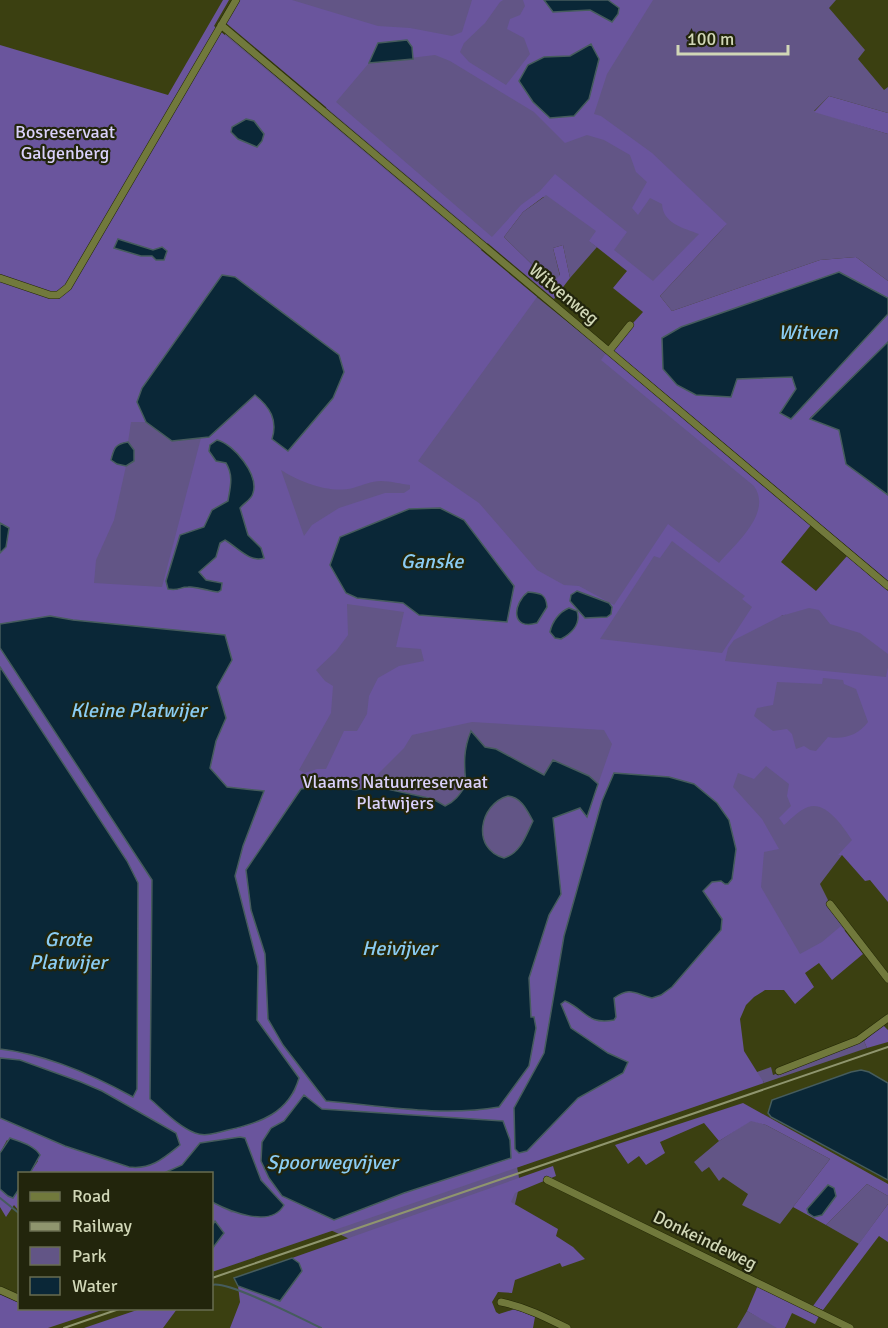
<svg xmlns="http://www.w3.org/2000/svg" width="888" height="1328" font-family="Signika,sans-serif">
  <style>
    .green { fill: #625586 }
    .forest { fill: #6a559d; fill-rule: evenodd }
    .water { fill: #0a2737; stroke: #465c5d; stroke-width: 1.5; fill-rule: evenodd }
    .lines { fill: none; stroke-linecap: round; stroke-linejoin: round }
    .stream { stroke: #465c5d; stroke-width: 2 }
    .street-casing { stroke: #222605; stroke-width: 8 }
    .street { stroke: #71793c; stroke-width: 7 }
    .rail { stroke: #8f956e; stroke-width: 2 }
    .labels { text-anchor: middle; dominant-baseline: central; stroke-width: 4.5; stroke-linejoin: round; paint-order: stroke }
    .park-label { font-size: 18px; fill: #dad1fb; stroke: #22250c }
    .street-label { font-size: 18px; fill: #d1d7b7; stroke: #22250c }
    .water-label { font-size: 20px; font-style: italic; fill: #8accf3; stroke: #22250c }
  </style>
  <rect width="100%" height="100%" fill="#3b4011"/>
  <path class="green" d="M254,0h582l-7,8 36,42 -7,9 26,31 4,-3v26l-59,-17 -15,15 74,23v147l-32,-24 -36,3 -148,51 -12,-15 67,-72 -70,65 -68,-48 8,6 -27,31 -7,-33 -10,3 7,28 -8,8 -48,-47 19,-25 21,-15 -9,-2 -55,56 126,102 -1,2 171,145 5,116 5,-2 3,-5 99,-15v221l-46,40 -22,29 10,20 19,24 -104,59 -13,44v50l39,-14 2,8 91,-34 3,7 -103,35 -1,-2 -246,86 3,16 -5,21 -161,37 -30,-14 -112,-17v-36l-98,-1 -114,-42v-714l226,-384 98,78 4,-6z
    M751,1120l15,5 64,34 -50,65 -38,-19 6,-11 -25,-17 -4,4 -10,-14 -7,5 -8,-10 25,-21z
    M867,1184l21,12v8l-29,40 -33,-19z
    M747,1311l30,16v1h-40z"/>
  <path class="forest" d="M223,0h6l-15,26 323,271 -119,164 61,42 58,67 27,15 15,1 35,19 54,-81 51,39c16,-19 54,-50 35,-77l-153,-126 5,-7 205,172 -30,37 35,29 31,-35 41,35v63l-28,-21 -30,-9 -11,-14 -10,-2 -28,8 -47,24 -6,8 -3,13 161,16 2,-10v235l-18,-22 -5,1 -23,-26h-4l14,-15c-8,-12 -26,-40 -44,-33 -9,3 -17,12 -24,18l-5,-7 12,-12 -4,-10 2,-12 -23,-18 -12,13 -16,-6 -5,14 29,32 17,30 -15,3 -3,35 39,67 22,-12 19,-16 22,28 -31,26 -13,-17 -14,10 9,14 -19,17 -11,-14h-19l-11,7 -8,8 -6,14 4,32 20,32 -552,189v-23l12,-16 -9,-11 -3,4v-24l20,11 29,-33 -16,-42 -45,5 -18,22 -18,8h-134l8,-12 -31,-21 -7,13v-35l65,28 64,21 47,-34 -74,-42 -82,-31 -20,-2v-9l9,1 58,16 31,12 34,19 5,-8 1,-206 -11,-22 -127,-194v-19l152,232 -2,220 132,7 13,-15 4,-14 -42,-58 1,-54 -23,-90 8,-29 -16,-60 -17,-19 6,-27 10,-23 -9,-31 15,-27 -159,-40 -23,-4 -50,8v-71l6,-6 3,-19 -9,-5v-478l168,50zM119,239l34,11 3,10 -4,-4h-11l-26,-7zM222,275l13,2 104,78 -64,75 -6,-24 -14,-11 -46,42 -8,1 -39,149 -68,-4 2,-23 18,-40 12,-54 -6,-23 8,-1 3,-20h15l-9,-20zM223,442c20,17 30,26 30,54l-13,12 8,27 13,13 -3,12 -12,-5 -21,-15 -5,3 -21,29 7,8 13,2 -13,9 -20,-5 -10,4 -8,-1 15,-55 21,-7 8,-17 15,-8 5,-27 -6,-12zM281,470c19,12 49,24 72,18 10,-3 18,-7 28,-7 10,0 20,3 29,4v4l-6,4h-19l-46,15 -27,17 -8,11zM672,541l73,55 -3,3 10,8 -30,46 -122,-14 54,-83 6,2zM514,587l-8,35 -86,-7 -17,-12 -46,-5zM577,591l28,10 4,2 -23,15 -16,-17zM347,604l57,8 -8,35 25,2 3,12 -25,5 -21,12 -9,18 -2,18 -10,17h-13l-18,38h-9l-12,4 -6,-3 32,-57 2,-27 -8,-5 -9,-11 20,-19 12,-16zM823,678l20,2 1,4 12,5 12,33c-10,13 -24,18 -40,15l-12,14 -6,-1 -6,-4 -8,3 -4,-15 -5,-5 -14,2 -19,-15 3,-8 16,-3 4,-23 45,2zM472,722l132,8 8,14 -25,72 -7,-8 -27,10 8,76 -12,21 -20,64 2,38 -53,94 -76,-3 -134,-89 -3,-65 -14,-44 72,-125 9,2 3,-3 21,7 6,-1 42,-42 8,-13zM614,773l55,4 25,7 38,95 -4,5h-3l-4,-3 -9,1 -9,8 10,13 -35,75 -11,13 -15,6c-17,-3 -21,-11 -38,1l2,19 -27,1 -16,-14 -8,-3 -4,4 10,23 37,25 20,9 -5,11 -45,25 -51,53 -8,-53 25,-45 20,-117 38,-135zM304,1095l18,14 181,12 8,37 -36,13 -71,22 -121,3 -14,-18 -8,-17 10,-33 13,-7z
    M239,0h53l86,26 32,2 42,8 10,-4 10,-32h31l-3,2 -15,21 -21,20 -4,9 9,10 37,23 24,-31 -6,-16 -17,-9 3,-10 10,-4 5,-9 -2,-6h130l-46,74 -13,40 7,2 51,37 75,71 -67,72 12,15 148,-51 36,-3 32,24v17l-49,-26 -103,107 56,-2 4,12 -5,30 97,-105v28l-78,76 29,12 7,34 42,31v86l-274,-230 1,-8 28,-31 -30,-24 14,-17 -38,-30 7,-10 -50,-36 -23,17 -19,25 48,47 8,-9 -7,-27 10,-3 7,33 -16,21 -328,-276zM435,55l15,6 84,51 31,31 22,-8 17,5 26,15 6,17 11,10 -15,26 6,7 12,-17 12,6c1,20 22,24 37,30l-46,47 -39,-31 13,-18 -72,-58 -15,17 -19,14 -29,32 -156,-135 33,-39z
    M829,96l59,17v21l-74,-22z
    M883,1025l5,5v12l-21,6 -3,-7z
    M743,1103l145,81v12l-21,-12 -41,41 -33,-18 37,-48 -64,-34 -15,-4 -32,20 -15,-18 -44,19 5,11 -19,12 -7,-9 -11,8 -13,-19z
    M553,1166l3,10 -41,17 -4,9 47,27 -2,7 17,11 12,12 -23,8 -2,-4 -45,17 -3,13 -14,-1 -6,10 4,10 3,2 16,-5 20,8 -2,11h-303l10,-26 -2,-16 42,15 22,-30 -10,-13z
    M0,1189l8,7 5,2 6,-9v22l-5,-6 -8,12 -6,-10z
    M888,1204v38l-9,-6 -56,74 -10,-4z
    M758,1285l61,31 -4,8 -23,-11 -7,15h-8l-30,-17z
    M0,1294l19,8 1,6 85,1 -57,19h-48z
    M140,1309h37l-14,19h-79z"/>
  <path class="water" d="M544,0h64l11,8 -1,6 -6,8 -22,-12 -37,2z
    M407,40l5,7 1,12 -44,4 9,-20z
    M591,44l8,15 -10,40 -15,17 -24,2 -17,-16 -14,-21 9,-16 16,-8 26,-1z
    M246,119l8,2 10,13 -2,7 -5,6 -19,-8 -7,-7 1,-5z
    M118,239l35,11 9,-3 5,4 -3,9h-8l-4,-4h-11l-27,-8z
    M839,272l49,26v16l-97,105 -11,-6 16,-24 -4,-12 -55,2 -6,18 -35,-2 -19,-10 -14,-16 -1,-31 19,-11z
    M222,275l13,2 104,78 5,17 -11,26 -45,53 -16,-12c6,-19 -2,-32 -17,-44l-46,42 -37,4 -26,-19 -9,-20 5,-14z
    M888,342v153l-42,-31 -7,-34 -29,-11z
    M217,440c17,4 42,35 36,53 -1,6 -9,10 -13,15l8,27 13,13 3,10c-14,5 -27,-11 -39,-18l-5,3 -4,14 -17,15 7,8 16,3 -1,7 -3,2c-10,-1 -21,-6 -30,-5 -9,0 -8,4 -20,2l-2,-8 14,-46 24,-8 8,-17 16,-9c2,-13 6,-25 -2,-38l-10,-2 -7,-10 1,-6z
    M128,442l6,8v11l-8,5 -9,-2 -6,-4c3,-12 4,-16 17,-18z
    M440,508l24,12 50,66 -7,36 -88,-7 -16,-12 -46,-5 -11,-5 -16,-28 10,-28 69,-28z
    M0,523l9,5 -3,19 -6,6z
    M577,591l32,12 3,4 -1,7 -4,3 -22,1 -15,-17 1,-6z
    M528,592c13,1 18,2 19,15l-10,16c-27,8 -24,-20 -9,-31z
    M569,608l8,3c4,13 -5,22 -16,28l-6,-1 -5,-6c2,-10 9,-20 19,-24z
    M50,616l23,4 152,15 7,25 -15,27 9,31 -10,23 -6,27 17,19 37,4 -21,55 -8,30 23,90 -1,54 42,58c-10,35 -39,45 -71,52 -11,3 -23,7 -33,3 -17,-7 -31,-22 -45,-34l2,-219 -152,-232v-24z
    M0,667l127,194 11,22 -1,206 -4,8c-40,-22 -88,-43 -133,-48z
    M471,731l14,16 11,2 48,26 9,-15 36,16 9,8 -11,33 -7,-9 -27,10 8,76 -12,21 -20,63 2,39h3l2,11 -7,38 -30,41c-57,10 -116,-1 -173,-6l-43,-56 -15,-26 -3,-65 -14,-44 -5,-40 55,-81 22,-4 8,2 4,-3c13,4 22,10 34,1l64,14 12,7c10,-4 15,-12 21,-21 -2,-20 -3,-35 5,-54zM508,796c13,1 19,14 25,25 -7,14 -12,32 -29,37 -33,-9 -25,-54 4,-62z
    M614,773l55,4 25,7 23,19 12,17 7,29 -4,30 -4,5h-3l-4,-3 -9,1 -9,9 19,28 -1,11 -49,57 -11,8 -9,3c-17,-4 -21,-12 -38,0l2,19 -2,3c-27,5 -28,-10 -49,-19l-4,3 10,24 37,25 20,9 -5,11 -45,25 -51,53 -8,2 -4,-4 -1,-41 30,-55 20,-117 38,-135z
    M0,1058l20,2 61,22 21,9 74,42 4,12c-16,13 -29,25 -51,22l-64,-21 -65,-28z
    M861,1070l8,2 19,11v97l-117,-63 -3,-4 4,-13 79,-28z
    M304,1095l18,14 181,12 7,19 1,18 -107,35 -70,27 -52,-24 -13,-18 -8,-17 1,-19 9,-14 13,-7z
    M240,1137l5,1 16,42 23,25c-13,24 -55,6 -72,-3v-28l-48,-1 18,-8 18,-22z
    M10,1138c10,4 24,7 30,17l-10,18 -10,1 -1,15 -6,9 -5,-2 -8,-7v-36z
    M828,1185l6,3 2,8 -14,19 -8,2 -6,-4 -1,-4z
    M215,1221l9,12 -12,16v-23z
    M292,1258l7,5 3,8 -22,30 -42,-15 -4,-8z"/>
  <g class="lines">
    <path class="stream" d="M0,1198l20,16
      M212,1285c15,-5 90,34 109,43"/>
    <defs>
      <path id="street" d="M221,25l667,561
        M0,278l50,17h8l10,-8 168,-287
        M609,351l21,-26
        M830,904l58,75
        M779,1071l79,-31 30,-22
        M547,1180l303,148
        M0,1290l20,9
        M501,1302c24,5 44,15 66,26"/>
    </defs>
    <use href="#street" class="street-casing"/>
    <use href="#street" class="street"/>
    <path class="rail" d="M212,1278l676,-231
      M64,1328l58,-20"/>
  </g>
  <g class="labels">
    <g class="park-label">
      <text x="65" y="132">Bosreservaat<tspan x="65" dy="21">Galgenberg</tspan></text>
      <text x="395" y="782">Vlaams Natuurreservaat<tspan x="395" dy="21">Platwijers</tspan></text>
    </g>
    <g class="street-label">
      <text transform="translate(564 294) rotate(40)">Witvenweg</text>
      <text transform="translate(705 1240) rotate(26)">Donkeindeweg</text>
    </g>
    <g class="water-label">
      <text x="808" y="332">Witven</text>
      <text x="432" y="561">Ganske</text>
      <text x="138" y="710">Kleine Platwijer</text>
      <text x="68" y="939">Grote<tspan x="68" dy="23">Platwijer</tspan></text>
      <text x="399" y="948">Heivijver</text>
      <text x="332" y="1162">Spoorwegvijver</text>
    </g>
  </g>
  <rect x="18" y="1172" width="195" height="138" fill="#22250c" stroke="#686c50" stroke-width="1.5"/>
  <rect x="30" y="1192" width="30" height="9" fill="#71793c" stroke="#686c50" stroke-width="1.5"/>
  <text x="72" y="1202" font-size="18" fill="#d1d7b7">Road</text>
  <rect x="30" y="1222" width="30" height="9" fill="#8f956e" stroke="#686c50" stroke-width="1.5"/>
  <text x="72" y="1232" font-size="18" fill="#d1d7b7">Railway</text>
  <rect x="30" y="1247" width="30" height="18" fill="#625586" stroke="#686c50" stroke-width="1.5"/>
  <text x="72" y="1262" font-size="18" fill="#d1d7b7">Park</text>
  <rect x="30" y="1277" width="30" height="18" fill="#0a2737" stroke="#686c50" stroke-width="1.5"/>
  <text x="72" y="1292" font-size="18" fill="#d1d7b7">Water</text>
  <path d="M678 45v9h110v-9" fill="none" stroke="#d1d7b7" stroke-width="3"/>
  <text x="687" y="45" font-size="18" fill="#d1d7b7" stroke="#22250c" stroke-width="4.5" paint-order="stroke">100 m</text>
</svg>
